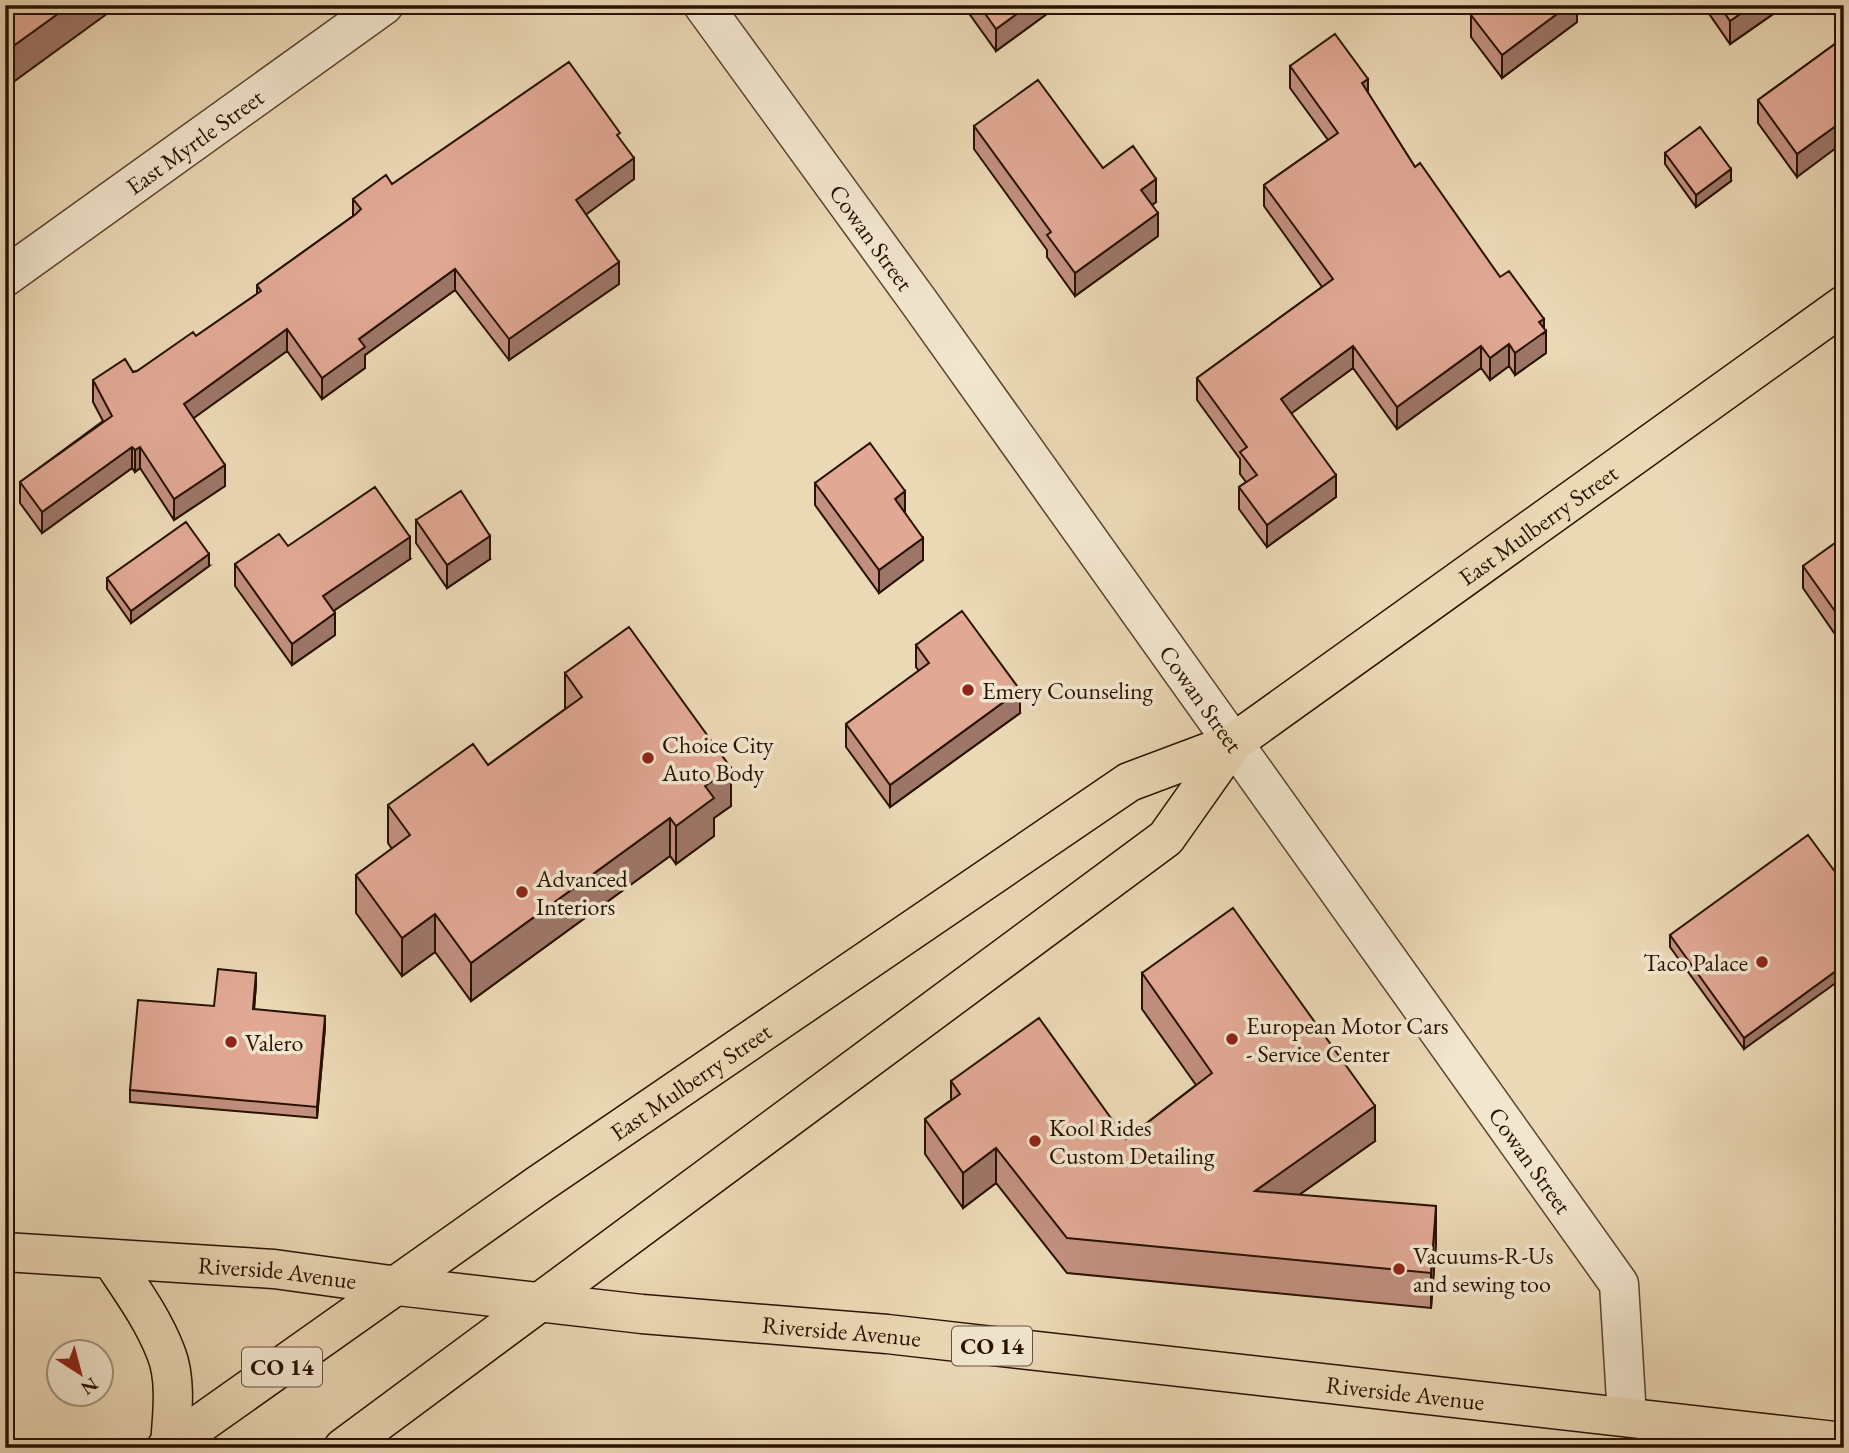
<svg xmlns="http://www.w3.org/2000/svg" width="1849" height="1453" font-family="'EB Garamond',serif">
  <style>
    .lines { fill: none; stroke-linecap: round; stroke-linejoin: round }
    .minor-casing { stroke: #59432d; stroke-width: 41 }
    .major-casing { stroke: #281100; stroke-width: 41 }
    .highway-casing { stroke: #281100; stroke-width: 41 }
    .minor { stroke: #f2e6cf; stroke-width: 38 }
    .major { stroke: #ebd8b5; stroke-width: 38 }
    .highway { stroke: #ebd8b5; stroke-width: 38 }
    .wall { fill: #c2907f; stroke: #281100; stroke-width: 2 }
    .shaded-wall { fill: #9e7668; stroke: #281100; stroke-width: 2 }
    .building { fill: #e1a894; stroke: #281100; stroke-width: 2 }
    .poi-dot { fill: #8f2418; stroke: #f2e6cf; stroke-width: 2.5 }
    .labels { text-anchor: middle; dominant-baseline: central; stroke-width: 7; stroke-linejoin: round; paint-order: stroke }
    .shield { fill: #f2e6cf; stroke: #65513e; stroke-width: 2 }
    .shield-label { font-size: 23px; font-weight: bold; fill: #281100 }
    .street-label { font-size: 24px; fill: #281100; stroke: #f2e6cf }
    .poi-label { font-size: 24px; fill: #281100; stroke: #f2e6cf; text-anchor: start }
  </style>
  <rect width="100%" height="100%" fill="#ebd8b5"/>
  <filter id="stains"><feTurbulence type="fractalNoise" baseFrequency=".00286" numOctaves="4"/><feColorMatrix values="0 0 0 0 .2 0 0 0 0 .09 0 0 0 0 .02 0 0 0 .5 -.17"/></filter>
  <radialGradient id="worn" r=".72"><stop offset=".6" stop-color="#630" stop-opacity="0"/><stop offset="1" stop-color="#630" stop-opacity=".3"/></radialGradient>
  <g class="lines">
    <defs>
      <g id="minor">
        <path id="s1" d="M703,5l216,297 700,982 8,133"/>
        <path id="s2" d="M5,277l379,-272"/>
      </g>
      <g id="major">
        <path id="s3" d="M5,1252l269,17 124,17"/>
      </g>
      <g id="highway">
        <path d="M111,1259c20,30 42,60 55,94 11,27 6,64 4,92"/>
        <path id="s4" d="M398,1286l244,28 245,20 957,108"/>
        <path id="s5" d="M166,1448l372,-263 591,-403 104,-39 611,-438"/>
        <path d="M343,1448l823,-610 67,-95"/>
      </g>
    </defs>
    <use href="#minor" class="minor-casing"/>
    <use href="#major" class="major-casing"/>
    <use href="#highway" class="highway-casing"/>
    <use href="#minor" class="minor"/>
    <use href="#major" class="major"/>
    <use href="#highway" class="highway"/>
  </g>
  <path class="wall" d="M963,5h96l-63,46z
    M1577,5v17l-75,56 -31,-41v-22z
    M1703,5h83l-56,39z
    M1839,41l-42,136 -39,-54v-23z
    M1290,66l78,27 47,74 85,110 44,51 2,25 -31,22 -6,-9 -19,14 -9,-12 -84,61 -44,-61 -62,45 45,84 -69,50 -28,-38v-22l7,-5 -6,-8v-15l-43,-59v-22l125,-91 -58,-81v-21l64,-45 -38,-52z
    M974,126l129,42 53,34 -4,3 6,31 -83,60 -28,-39v-7l-73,-101z
    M620,140l14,39 -49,35 34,70 -110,76 -54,-70 -90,65v13l-43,31 -35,-48 -94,67 32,68 -51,34 -34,-52 -5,4 -3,-4 -90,65 -22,-30v-21l83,-61 -10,-19v-22l44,-9 59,-35 61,-42v-9l96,-69v-17l39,-15z
    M1665,153l66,28 -35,26 -31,-43z
    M815,483l90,30 18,47 -44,33 -64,-88z
    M416,520l74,39 -43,29 -31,-45z
    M1844,541l-7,96 -34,-49v-22z
    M288,546l122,13 -77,52 2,24 -43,30 -57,-79v-22z
    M209,566l-78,57 -24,-34v-11z
    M916,645l104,68 -130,94 -44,-60v-23l73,-53 -3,-4z
    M565,673l166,133 -17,12v18l-38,28 -6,-8 -199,145 -36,-49 -33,24 -46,-63v-38l36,-26 -4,-6v-38l100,-40 77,-56z
    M1844,884l-100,165 -74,-102v-12z
    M1142,973l233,168 -76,54 137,47 -5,66 -364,-35 -71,-90 -33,25 -38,-54v-35l26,-19v-19l175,58 70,-54 -54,-76z
    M256,984l-2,26 71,17 -8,91 -187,-16v-12l84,-84z"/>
  <path class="shaded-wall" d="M70,5h49l-114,83v-36z
    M1029,5h30l-63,46v-22z
    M1569,5h8v17l-75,56v-23z
    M1753,5h33l-56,39v-23z
    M1368,79v22l-6,-18z
    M1844,120v22l-47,35v-23z
    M634,158v21l-58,43v-22z
    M1731,169v12l-35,26v-12z
    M1156,179v23l-15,11v-23z
    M1158,213v23l-83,60v-23z
    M619,262v22l-110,76v-21z
    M455,269v21l-90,65v13l-43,31v-21l37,-39z
    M1544,319v14l2,-2v22l-31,22v-22l24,-31z
    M287,329v22l-103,74v-21z
    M1509,344v22l-19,14v-22z
    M1353,346v22l-72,53v-22z
    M1481,346v22l-84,61v-22z
    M132,447v21l-90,65v-21z
    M140,447v21l-5,4v-22z
    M225,465v21l-51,34v-21z
    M1336,475v22l-69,50v-22z
    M905,491v23l-10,-15z
    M490,536v23l-43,29v-23z
    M410,537v22l-87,59v-22z
    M923,538v22l-44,33v-23z
    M209,554v12l-78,57v-12z
    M1844,610v22l-7,5v-23z
    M335,613v22l-43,30v-21z
    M1020,690v23l-130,94v-22z
    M731,768v38l-17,12v18l-38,28v-38l29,-40z
    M670,818v38l-199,145v-38z
    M435,914v38l-33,24v-38z
    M1844,965v12l-100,72v-11z
    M256,973v11l-3,37v-12z
    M325,1016v11l-8,91v-11z
    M1375,1106v35l-120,85v-35z
    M996,1148v35l-33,25v-35z
    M1436,1206v36l-5,66v-35z"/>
  <path class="building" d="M5,5h65l-65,47z
    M979,5h50l-33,24z
    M1484,5h85l-67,50 -31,-40z
    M1719,5h34l-23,16z
    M1335,34l33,45 -6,4 53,84 5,-4 80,114 9,-6 35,48 -5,3 7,9 -31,22 -6,-9 -19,14 -9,-12 -84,61 -44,-61 -72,53 55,76 -69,50 -28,-38 18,-12 -17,-23 7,-5 -50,-69 136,-99 -69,-94 74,-52 -48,-67z
    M1839,41l5,7v72l-47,34 -39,-54z
    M569,62l51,71 -3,2 17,23 -58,42 43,62 -110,77 -54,-70 -96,70 6,8 -43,31 -35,-49 -103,75 41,61 -51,34 -34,-52 -5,3 -3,-3 -90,65 -22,-30 92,-66 -19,-36 32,-21 8,13 4,-1 56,-39 3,4 65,-45 -4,-6 99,-71 5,-5 -8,-10 33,-24 6,9z
    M1038,80l65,88 30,-22 23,33 -15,11 17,23 -83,60 -28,-38 4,-3 -77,-106z
    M1700,127l31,42 -35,26 -31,-42z
    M870,443l35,48 -10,8 28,39 -44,32 -64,-87z
    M375,487l35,50 -87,59 12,17 -43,31 -57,-80 44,-30 9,12z
    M461,491l29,45 -43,29 -31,-45z
    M186,522l23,32 -78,57 -24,-33z
    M1842,538l2,3v69l-7,4 -34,-48z
    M962,611l58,79 -130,95 -44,-61 83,-61 -13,-18z
    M629,627l102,141 -26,18 9,12 -38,28 -6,-8 -199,145 -36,-49 -33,24 -46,-63 54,-40 -22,-30 85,-61 15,21 94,-68 -17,-24z
    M1808,835l36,49v81l-100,73 -74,-103z
    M1233,908l142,198 -120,85 181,15 -5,67 -364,-35 -71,-90 -33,25 -38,-54 35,-25 -9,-13 88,-63 87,121 86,-66 -70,-100z
    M218,969l38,4 -3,36 72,7 -8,91 -187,-17 8,-90 76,6z"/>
  <g class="poi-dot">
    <circle cx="968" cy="690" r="7"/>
    <circle cx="648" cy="758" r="7"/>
    <circle cx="522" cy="892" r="7"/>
    <circle cx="1762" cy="962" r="7"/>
    <circle cx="1232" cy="1039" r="7"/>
    <circle cx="231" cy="1042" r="7"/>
    <circle cx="1035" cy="1141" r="7"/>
    <circle cx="1399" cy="1269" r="7"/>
  </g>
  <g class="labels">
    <g class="shield">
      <rect x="952" y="1326.5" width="80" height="39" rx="5"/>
      <rect x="242" y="1347.5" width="80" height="39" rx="5"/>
    </g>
    <g class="shield-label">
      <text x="992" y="1346">CO 14</text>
      <text x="282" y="1367">CO 14</text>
    </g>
    <g class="street-label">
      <text stroke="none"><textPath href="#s2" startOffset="233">East Myrtle Street</textPath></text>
      <text stroke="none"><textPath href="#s1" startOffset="287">Cowan Street</textPath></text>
      <text stroke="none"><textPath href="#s5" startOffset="1657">East Mulberry Street</textPath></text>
      <text stroke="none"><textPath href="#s1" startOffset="854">Cowan Street</textPath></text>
      <text stroke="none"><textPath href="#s5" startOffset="640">East Mulberry Street</textPath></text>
      <text stroke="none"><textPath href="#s1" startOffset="1421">Cowan Street</textPath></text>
      <text stroke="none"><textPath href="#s3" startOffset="273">Riverside Avenue</textPath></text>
      <text stroke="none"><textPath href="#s4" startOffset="446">Riverside Avenue</textPath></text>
      <text stroke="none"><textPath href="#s4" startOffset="1013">Riverside Avenue</textPath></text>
    </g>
    <g class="poi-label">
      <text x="982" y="690">Emery Counseling</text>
      <text x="662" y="744">Choice City<tspan x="662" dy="28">Auto Body</tspan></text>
      <text x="536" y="878">Advanced<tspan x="536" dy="28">Interiors</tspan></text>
      <text x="1748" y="962" text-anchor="end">Taco Palace</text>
      <text x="1246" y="1025">European Motor Cars<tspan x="1246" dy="28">- Service Center</tspan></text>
      <text x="245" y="1042">Valero</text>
      <text x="1049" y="1127">Kool Rides<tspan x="1049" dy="28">Custom Detailing</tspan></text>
      <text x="1413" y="1255">Vacuums-R-Us<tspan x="1413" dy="28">and sewing too</tspan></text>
    </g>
  </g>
  <rect width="1849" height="1453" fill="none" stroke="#ebd8b5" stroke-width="28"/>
  <rect x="7" y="7" width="1835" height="1439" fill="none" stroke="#281100" stroke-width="3.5"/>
  <rect x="14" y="14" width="1821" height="1425" fill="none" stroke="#281100" stroke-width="2"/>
  <g transform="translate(80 1373) rotate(144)"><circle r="33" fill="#f2e6cf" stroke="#a1917c" stroke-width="2"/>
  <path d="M0-5L12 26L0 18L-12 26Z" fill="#8f2418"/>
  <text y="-10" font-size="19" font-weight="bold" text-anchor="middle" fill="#281100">N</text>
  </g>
  <rect width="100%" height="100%" filter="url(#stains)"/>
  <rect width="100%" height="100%" fill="url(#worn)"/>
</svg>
